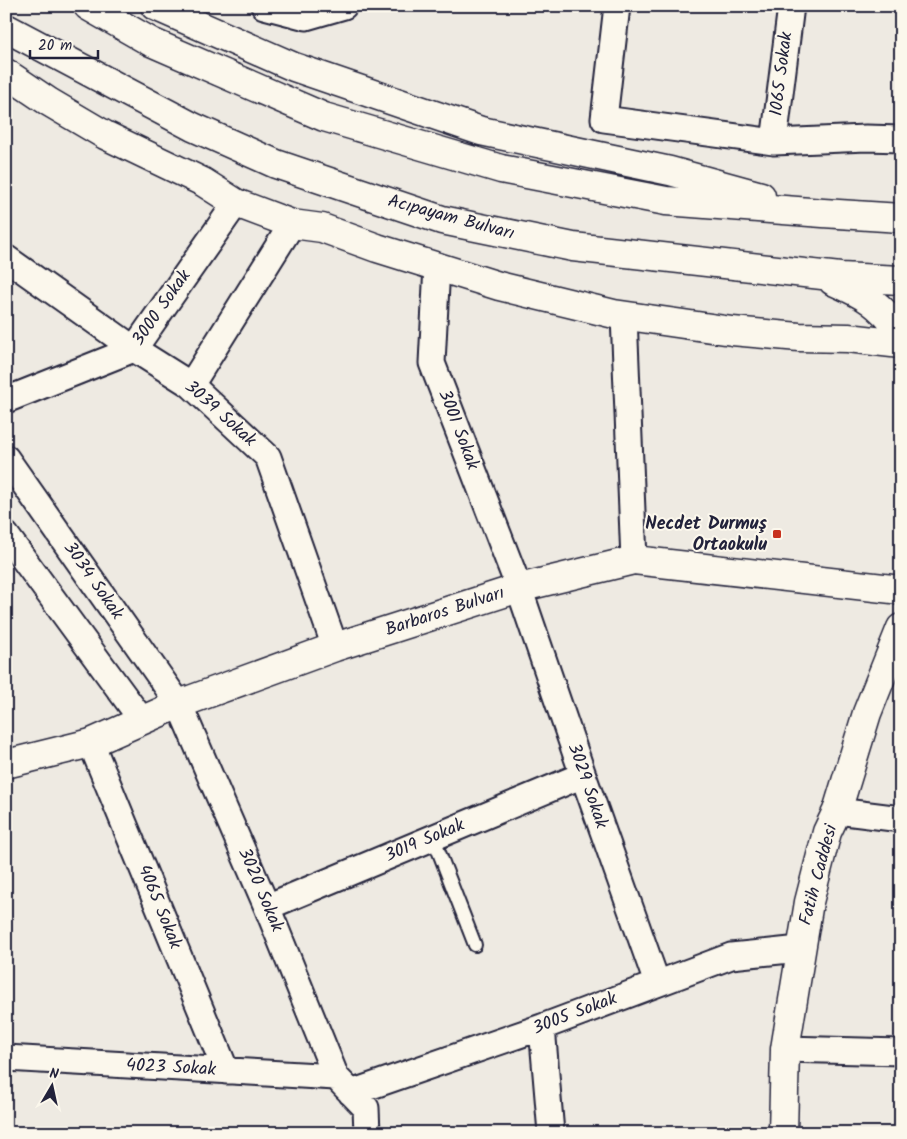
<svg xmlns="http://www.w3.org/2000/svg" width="907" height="1139" font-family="Kalam,sans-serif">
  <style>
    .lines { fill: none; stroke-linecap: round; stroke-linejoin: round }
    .service-casing { stroke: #22223b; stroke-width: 16 }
    .minor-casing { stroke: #22223b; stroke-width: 29 }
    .tertiary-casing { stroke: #22223b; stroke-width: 31 }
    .primary-casing { stroke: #22223b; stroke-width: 31 }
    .service { stroke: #fbf7ec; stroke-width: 12 }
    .minor { stroke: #fbf7ec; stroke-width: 25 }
    .tertiary { stroke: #fbf7ec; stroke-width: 28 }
    .primary { stroke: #fbf7ec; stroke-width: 28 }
    .poi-dot { fill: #c8321e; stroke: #fbf7ec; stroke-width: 2 }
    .labels { text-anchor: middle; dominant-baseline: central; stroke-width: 4; stroke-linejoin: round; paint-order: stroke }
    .street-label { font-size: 18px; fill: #22223b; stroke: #fbf7ec }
    .poi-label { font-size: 18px; font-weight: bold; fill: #22223b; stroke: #fbf7ec; text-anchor: end }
  </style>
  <rect width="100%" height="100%" fill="#eeeae2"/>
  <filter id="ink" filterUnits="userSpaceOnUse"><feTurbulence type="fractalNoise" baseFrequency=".02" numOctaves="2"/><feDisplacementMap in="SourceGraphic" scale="10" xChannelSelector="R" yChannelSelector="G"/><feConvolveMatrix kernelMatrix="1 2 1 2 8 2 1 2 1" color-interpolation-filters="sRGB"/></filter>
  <g filter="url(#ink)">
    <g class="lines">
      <defs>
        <path id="service" d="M433,837l42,108"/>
        <path id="minor" d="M264,6l42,11 38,-11
          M617,6l-13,113 170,23 92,-4 35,1
          M774,142l17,-136
          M6,258l128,91 57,36 77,72 67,190
          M437,266l-5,97 87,225 64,187 74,208
          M624,316l10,244
          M191,385l101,-161
          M6,400l128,-51 102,-146
          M6,458l173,246 88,203 69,170 30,31 1,25
          M6,535l135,184
          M91,743l135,328
          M837,811l64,8
          M267,907l316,-132
          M542,1027l9,106
          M785,1049l116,3
          M6,1058l330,19
          M351,1093l191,-66 189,-71 69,-7"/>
        <path id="tertiary" d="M6,764l85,-21 88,-39 156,-57 184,-59 115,-28 267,30
          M783,1133l2,-84 24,-147 18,-70 10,-21 30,-98 34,-85"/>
        <path id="primary" d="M88,6l63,36 173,75 177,52 165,32 157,12 78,5
          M155,6l139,61 187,64 189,40 91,25
          M6,28l187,99 83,37 166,56 131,27 267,30 61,3
          M6,73l43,29 56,33 98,47 33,21 56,21 30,4 55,20 122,38 115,28 118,17 67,6 49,1 53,6
          M833,281c32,14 46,22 68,51"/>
      </defs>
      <use href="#service" class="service-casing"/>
      <use href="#minor" class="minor-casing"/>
      <use href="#tertiary" class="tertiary-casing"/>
      <use href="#primary" class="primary-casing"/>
      <use href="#service" class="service"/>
      <use href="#minor" class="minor"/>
      <use href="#tertiary" class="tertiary"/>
      <use href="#primary" class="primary"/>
    </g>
  </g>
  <rect class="poi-dot" x="772" y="529" width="10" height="10" rx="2.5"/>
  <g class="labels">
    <g class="street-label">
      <text transform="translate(782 74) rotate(-83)">1065 Sokak</text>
      <text transform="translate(451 218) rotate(15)">Acıpayam Bulvarı</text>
      <text transform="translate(162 308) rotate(-55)">3000 Sokak</text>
      <text transform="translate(220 414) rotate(42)">3039 Sokak</text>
      <text transform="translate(458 430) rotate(69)">3001 Sokak</text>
      <text transform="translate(93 581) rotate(55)">3034 Sokak</text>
      <text transform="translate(445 612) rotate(-18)">Barbaros Bulvarı</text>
      <text transform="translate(587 786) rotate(71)">3029 Sokak</text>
      <text transform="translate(425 841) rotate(-23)">3019 Sokak</text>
      <text transform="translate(819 875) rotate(-75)">Fatih Caddesi</text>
      <text transform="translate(260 890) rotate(67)">3020 Sokak</text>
      <text transform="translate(159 907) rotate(68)">4065 Sokak</text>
      <text transform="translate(575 1014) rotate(-21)">3005 Sokak</text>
      <text transform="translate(171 1068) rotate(3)">4023 Sokak</text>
    </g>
    <g class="poi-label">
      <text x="767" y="524">Necdet Durmuş<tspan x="767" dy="21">Ortaokulu</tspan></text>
    </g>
  </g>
  <rect width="907" height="1139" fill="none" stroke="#fbf7ec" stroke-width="25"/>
  <rect x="12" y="12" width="882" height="1114" fill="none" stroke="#22223b" stroke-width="2" filter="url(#ink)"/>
  <g transform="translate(52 1086) rotate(9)" stroke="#fbf7ec" stroke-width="4" paint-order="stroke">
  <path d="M0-4L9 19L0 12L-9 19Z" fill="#22223b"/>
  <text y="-8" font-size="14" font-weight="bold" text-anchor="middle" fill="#22223b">N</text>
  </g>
  <path d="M30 50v8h68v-8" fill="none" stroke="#22223b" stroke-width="2.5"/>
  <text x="38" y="50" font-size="15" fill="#22223b" stroke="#fbf7ec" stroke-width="4" paint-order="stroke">20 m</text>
</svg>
